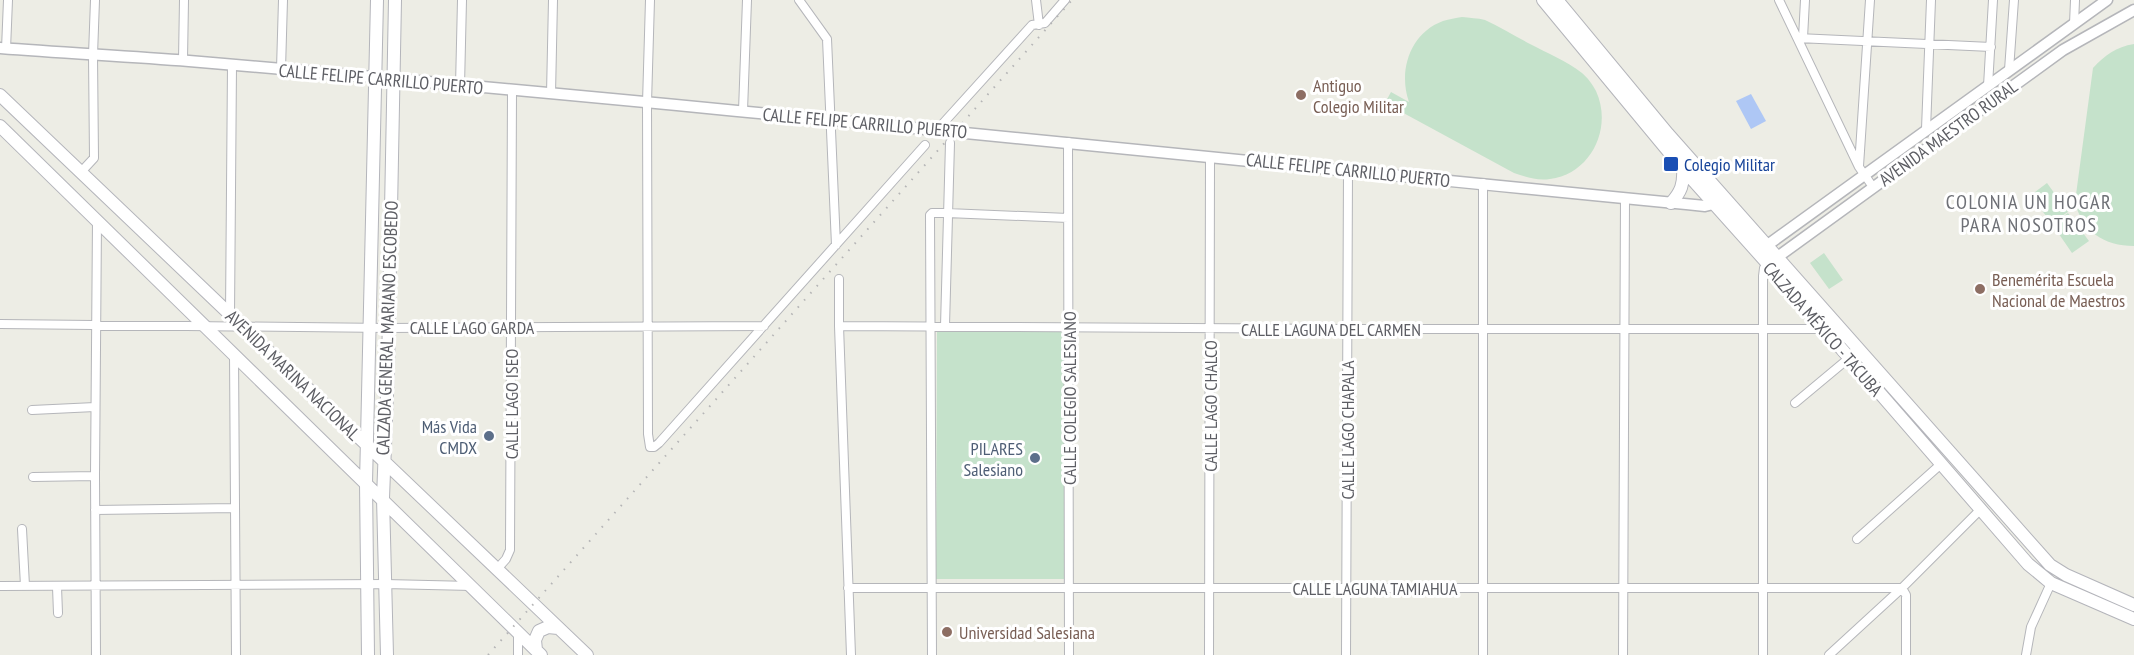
<svg xmlns="http://www.w3.org/2000/svg" width="2134" height="655" font-family="'PT Sans Narrow',sans-serif">
  <style>
    .green { fill: #c5e2cb }
    .water { fill: #aec7f5 }
    .lines { fill: none; stroke-linecap: round; stroke-linejoin: round }
    .minor-casing { stroke: #b5b6ba; stroke-width: 10 }
    .tertiary-casing { stroke: #b5b6ba; stroke-width: 13 }
    .secondary-casing { stroke: #b4b5bb; stroke-width: 14 }
    .minor { stroke: #fff; stroke-width: 8 }
    .tertiary { stroke: #fff; stroke-width: 10 }
    .secondary { stroke: #fff; stroke-width: 12 }
    .rail { stroke: #b5b5b6; stroke-width: 2; stroke-dasharray: 1.5 8; stroke-linecap: butt }
    .education-dot { fill: #8d6e63; stroke: #fff; stroke-width: 2 }
    .transit-dot { fill: #1a4fb4; stroke: #fff; stroke-width: 2 }
    .service-dot { fill: #5c6f8a; stroke: #fff; stroke-width: 2 }
    .labels { text-anchor: middle; dominant-baseline: central; stroke-width: 6; stroke-linejoin: round; paint-order: stroke }
    .street-label { font-size: 18px; fill: #5d5e64; stroke: #fff }
    .education-label { font-size: 18px; fill: #785e54; stroke: #fff; text-anchor: start }
    .transit-label { font-size: 18px; fill: #164399; stroke: #fff; text-anchor: start }
    .service-label { font-size: 18px; fill: #4e5e75; stroke: #fff; text-anchor: end }
    .neighbourhood-label { font-size: 20px; letter-spacing: 1.5px; fill: #6e7076; stroke: #fff }
  </style>
  <rect width="100%" height="100%" fill="#edede5"/>
  <path class="green" d="M1462,17c7,1 16,1 23,3 15,7 30,16 45,24 17,9 37,17 52,29 5,4 11,12 14,18 17,37 -5,83 -46,88 -13,2 -24,-2 -36,-6l-129,-70 6,-11 18,10c-11,-31 1,-69 34,-81 6,-2 13,-3 19,-4z
    M2134,44v202c-30,0 -52,-15 -59,-44l18,-134c12,-13 23,-21 41,-24z
    M2047,183l21,29 -17,11 -20,-28z
    M2068,213l21,28 -17,12 -20,-29z
    M1824,253l19,27 -14,9 -19,-26z
    M937,330l128,1 -1,248h-128z"/>
  <path class="water" d="M1751,94l15,27 -15,8 -15,-28z"/>
  <g class="lines">
    <defs>
      <path id="minor" d="M650,0l-3,103 1,331 2,13h4l5,-4 266,-298
        M799,0l28,39 9,206
        M1036,0l3,25
        M1779,0l80,167 14,20
        M2074,24l1,-24
        M1798,38l193,9
        M1803,38l2,-38
        M6,49l2,-49
        M183,60l1,-60
        M281,69l2,-69
        M2009,70l5,-70
        M460,86l2,-86
        M1988,86l5,-86
        M551,94l2,-94
        M743,111l4,-111
        M1926,129l5,-129
        M937,130l95,-105 13,-2 20,-23
        M1068,142l1,513
        M1859,166l11,-166
        M81,172l13,-14 -1,-103 2,-55
        M839,279v47l12,329
        M230,314l2,-249
        M0,324l388,4 376,-2
        M839,326l508,3h477
        M945,326l5,-183
        M234,354l2,301
        M1795,403l54,-45
        M32,410l63,-3
        M33,477l62,-1
        M95,510l140,-2
        M22,529l3,57
        M1857,539l84,-75
        M498,568l8,-9 4,-9 2,-459
        M0,586l385,-2 87,2
        M57,587l1,26
        M848,588h1054l4,7v60
        M96,655l-1,-179 2,-255
        M518,655v-22
        M932,655l-2,-440 2,-2h15l121,5
        M1209,655l1,-498
        M1346,655l2,-485
        M1483,655v-472
        M1623,655l2,-457
        M1763,655v-379l1,-8 4,-4
        M1829,655l73,-67 79,-79
        M2026,655l5,-28 20,-44"/>
      <path id="tertiary" d="M0,48c63,5 126,8 189,13 506,43 1011,96 1516,145l17,-4
        M1762,249l345,-249
        M1772,261l291,-211 71,-40"/>
      <path id="secondary" d="M1543,0l140,169 85,95 260,300 23,19 83,36
        M1557,0l111,134 382,431 16,10 68,30
        M0,95l587,560
        M0,126l541,529
        M1671,203c10,-11 13,-19 12,-34
        M536,650l-1,-10 4,-9 9,-4 10,1
        M368,655l-2,-172 11,-483
        M387,655l-4,-157 5,-130 7,-368"/>
    </defs>
    <use href="#minor" class="minor-casing"/>
    <use href="#tertiary" class="tertiary-casing"/>
    <use href="#secondary" class="secondary-casing"/>
    <use href="#minor" class="minor"/>
    <use href="#tertiary" class="tertiary"/>
    <use href="#secondary" class="secondary"/>
    <path class="rail" d="M488,655l584,-655"/>
  </g>
  <g class="education-dot">
    <circle cx="1301" cy="95" r="6"/>
    <circle cx="1980" cy="289" r="6"/>
    <circle cx="947" cy="632" r="6"/>
  </g>
  <rect class="transit-dot" x="1663" y="156" width="16" height="16" rx="3"/>
  <g class="service-dot">
    <circle cx="489" cy="436" r="6"/>
    <circle cx="1035" cy="458" r="6"/>
  </g>
  <g class="labels">
    <g class="street-label">
      <text transform="translate(381 79) rotate(5)">CALLE FELIPE CARRILLO PUERTO</text>
      <text transform="translate(865 123) rotate(5)">CALLE FELIPE CARRILLO PUERTO</text>
      <text transform="translate(1948 133) rotate(-36)">AVENIDA MAESTRO RURAL</text>
      <text transform="translate(1348 170) rotate(6)">CALLE FELIPE CARRILLO PUERTO</text>
      <text x="472" y="327">CALLE LAGO GARDA</text>
      <text transform="translate(387 328) rotate(-88)">CALZADA GENERAL MARIANO ESCOBEDO</text>
      <text x="1331" y="329">CALLE LAGUNA DEL CARMEN</text>
      <text transform="translate(1823 329) rotate(49)">CALZADA MÉXICO - TACUBA</text>
      <text transform="translate(293 375) rotate(44)">AVENIDA MARINA NACIONAL</text>
      <text transform="translate(1069 398) rotate(-90)">CALLE COLEGIO SALESIANO</text>
      <text transform="translate(511 404) rotate(-90)">CALLE LAGO ISEO</text>
      <text transform="translate(1210 406) rotate(-90)">CALLE LAGO CHALCO</text>
      <text transform="translate(1347 430) rotate(-90)">CALLE LAGO CHAPALA</text>
      <text x="1375" y="588">CALLE LAGUNA TAMIAHUA</text>
    </g>
    <g class="education-label">
      <text x="1313" y="85">Antiguo<tspan x="1313" dy="21">Colegio Militar</tspan></text>
      <text x="1992" y="279">Benemérita Escuela<tspan x="1992" dy="21">Nacional de Maestros</tspan></text>
      <text x="959" y="632">Universidad Salesiana</text>
    </g>
    <g class="transit-label">
      <text x="1684" y="164">Colegio Militar</text>
    </g>
    <g class="service-label">
      <text x="477" y="426">Más Vida<tspan x="477" dy="21">CMDX</tspan></text>
      <text x="1023" y="448">PILARES<tspan x="1023" dy="21">Salesiano</tspan></text>
    </g>
    <g class="neighbourhood-label">
      <text x="2029" y="202">COLONIA UN HOGAR<tspan x="2029" dy="23">PARA NOSOTROS</tspan></text>
    </g>
  </g>
</svg>
